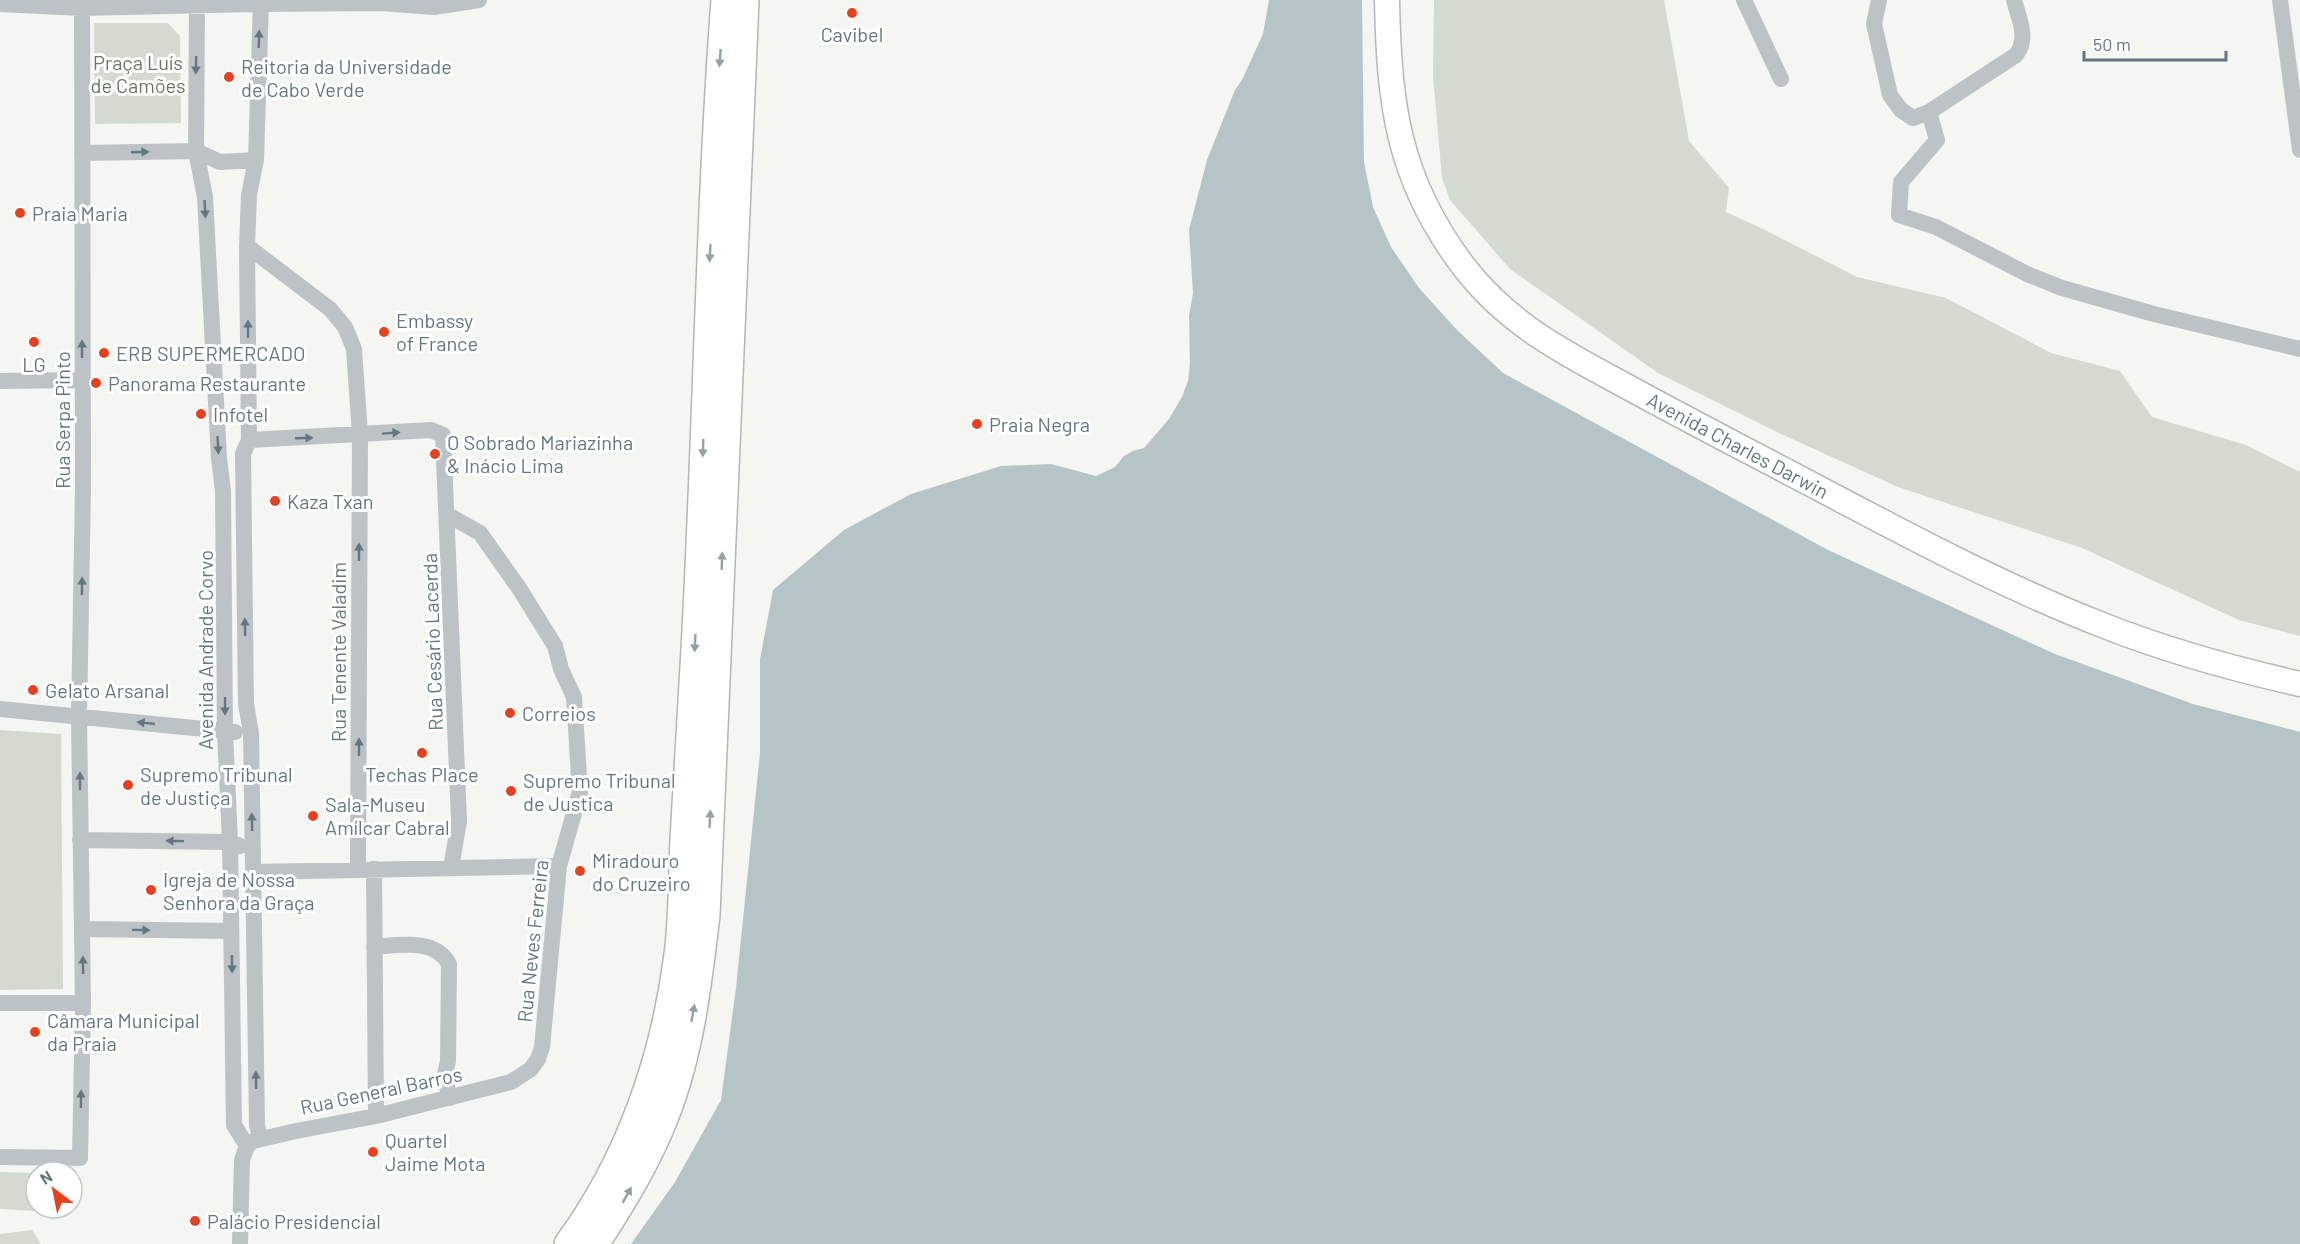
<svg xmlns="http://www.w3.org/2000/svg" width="2300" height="1244" font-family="Barlow,sans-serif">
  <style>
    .green { fill: #d5dad0 }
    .water { fill: #b5c4c7 }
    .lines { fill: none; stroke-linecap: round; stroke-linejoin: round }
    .secondary-casing { stroke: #b2b8bc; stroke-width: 27 }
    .primary-casing { stroke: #b1b6ba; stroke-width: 30 }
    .street { stroke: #bdc2c6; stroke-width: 16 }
    .secondary { stroke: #fff; stroke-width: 24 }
    .primary { stroke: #fff; stroke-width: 27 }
    .oneway { fill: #637783 }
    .oneway2 { fill: #92a0a8 }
    .poi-dot { fill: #e83f1e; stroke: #fff; stroke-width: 2 }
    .labels { text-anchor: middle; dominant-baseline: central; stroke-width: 6; stroke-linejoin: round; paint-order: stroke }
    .poi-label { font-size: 20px; fill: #637783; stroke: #fff; text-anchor: start }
    .park-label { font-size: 20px; fill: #697a62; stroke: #fff }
    .street-label { font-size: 20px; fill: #637783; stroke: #fff }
  </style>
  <rect width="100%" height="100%" fill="#f5f5f1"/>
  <path class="green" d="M1434,0h230l25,141 40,47 -3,24 37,17 94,48 89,21 105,55 69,18 32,46 94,28 54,27v164l-61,-16 -157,-72 -184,-61 -117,-53 -123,-61 -148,-104 -60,-69 -8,-22 -9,-102z
    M94,23h74l12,13 1,87 -86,1z
    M0,730l61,4 2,255 -63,1z
    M0,1172l36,1v34l-2,4 -34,-2z
    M32,1230l9,14h-41v-10z"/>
  <path class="water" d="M1269,0h93l2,162 9,45 18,40 28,41 38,42 46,43 325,177 227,104 138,50 107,28v512h-1669l44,-62 46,-82 15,-112 24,-235v-94l13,-69 71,-60 67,-36 90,-28 50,-2 45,12 19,-9 9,-11 9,-5 11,-3 25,-29 13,-22 6,-16 2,-18 -1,-47 4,-23 -4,-63 18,-70 28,-70 7,-10 21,-46z"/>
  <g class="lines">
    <defs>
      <path id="secondary" d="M1387,0c2,105 11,180 77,267 45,58 99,85 162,119 40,22 80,43 120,64 118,61 235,128 359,176 63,25 129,43 195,58"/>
      <path id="primary" d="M568,1244c62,-84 97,-187 110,-289 5,-38 4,-77 6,-115 4,-63 7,-127 11,-191 12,-216 14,-433 30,-649
        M595,1244c27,-41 52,-82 70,-128 25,-63 33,-133 41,-201l39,-915"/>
    </defs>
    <use href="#secondary" class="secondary-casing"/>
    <use href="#primary" class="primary-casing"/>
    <path class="street" d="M1744,0l37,79
      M1879,0l-5,24 16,71 11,15 12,8 16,-6 87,-57c13,-17 3,-36 -2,-55
      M2280,0l20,150
      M0,4l82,4 178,-4 121,-1 53,4 45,-7
      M197,6l-1,145 9,46 14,261 4,33 2,240 5,111 4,283 13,21
      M1929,112l8,28 -36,42 -2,33 37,12 91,47 35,14 92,26 146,35
      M82,153l114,-2 24,11 36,-2
      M247,246l83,63 15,18 9,22 6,86 -2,434
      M0,381l82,-1
      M249,440l182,-10 12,5 16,386 -8,47
      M0,709l235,23
      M80,840l150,2 10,4
      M374,869l2,247
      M252,872l307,-6
      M83,929l148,2
      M374,947c25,-2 62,-9 75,17l-1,97 -3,13 4,24
      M0,1003h83l-4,-287 4,-228 -1,-488
      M260,1138l-3,-13 -6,-392 -5,-29 -3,-250 6,-14 -2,-194 2,-51 7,-35 5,-160
      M0,1157l80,1 3,-155
      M240,1244l2,-84 5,-14 6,-5 43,-10 80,-15 135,-34 20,-13 7,-10 4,-12 17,-181 21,-74 -6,-95 -13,-28 -6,-23 -36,-58 -39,-55 -32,-18"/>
    <use href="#secondary" class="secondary"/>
    <use href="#primary" class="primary"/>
  </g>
  <defs><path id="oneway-solid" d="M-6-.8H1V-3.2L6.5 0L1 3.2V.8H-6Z" transform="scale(1.5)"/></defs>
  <g class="oneway">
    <use href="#oneway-solid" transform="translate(259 39) rotate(-88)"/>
    <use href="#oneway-solid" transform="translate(196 65) rotate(91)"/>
    <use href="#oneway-solid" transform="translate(140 152) rotate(-2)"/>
    <use href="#oneway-solid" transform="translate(205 209) rotate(87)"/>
    <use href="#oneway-solid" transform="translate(248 329) rotate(-90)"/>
    <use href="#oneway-solid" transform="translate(82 349) rotate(-90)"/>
    <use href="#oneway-solid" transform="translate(391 433) rotate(-4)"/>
    <use href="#oneway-solid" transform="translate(304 438) rotate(-2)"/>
    <use href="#oneway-solid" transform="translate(218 445) rotate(87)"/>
    <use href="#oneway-solid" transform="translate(359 552) rotate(-90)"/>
    <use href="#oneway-solid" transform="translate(82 586) rotate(-89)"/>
    <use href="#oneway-solid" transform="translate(245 627) rotate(-91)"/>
    <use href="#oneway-solid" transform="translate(225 706) rotate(90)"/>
    <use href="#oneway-solid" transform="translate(146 723) rotate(-174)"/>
    <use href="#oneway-solid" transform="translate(359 747) rotate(-90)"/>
    <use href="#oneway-solid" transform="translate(80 781) rotate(-90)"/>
    <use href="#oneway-solid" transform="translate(252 822) rotate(-91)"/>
    <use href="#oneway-solid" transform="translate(175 841) rotate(-179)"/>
    <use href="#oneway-solid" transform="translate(141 930) rotate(1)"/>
    <use href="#oneway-solid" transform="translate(232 964) rotate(89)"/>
    <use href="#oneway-solid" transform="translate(83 965) rotate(-91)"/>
    <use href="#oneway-solid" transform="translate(256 1080) rotate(-91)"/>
    <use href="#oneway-solid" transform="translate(81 1099) rotate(-89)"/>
  </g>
  <g class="oneway2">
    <use href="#oneway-solid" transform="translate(720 58) rotate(94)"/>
    <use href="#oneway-solid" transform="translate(710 253) rotate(93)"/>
    <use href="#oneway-solid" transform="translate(703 448) rotate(92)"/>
    <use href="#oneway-solid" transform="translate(722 561) rotate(-88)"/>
    <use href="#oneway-solid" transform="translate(695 643) rotate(93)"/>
    <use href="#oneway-solid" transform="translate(710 819) rotate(-87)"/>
    <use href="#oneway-solid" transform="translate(693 1013) rotate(-80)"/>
    <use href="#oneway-solid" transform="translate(627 1195) rotate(-61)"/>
  </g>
  <g class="poi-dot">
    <circle cx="852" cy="13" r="6"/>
    <circle cx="229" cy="77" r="6"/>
    <circle cx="20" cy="213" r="6"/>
    <circle cx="384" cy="332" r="6"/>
    <circle cx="34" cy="342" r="6"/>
    <circle cx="104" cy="353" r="6"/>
    <circle cx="96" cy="383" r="6"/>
    <circle cx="201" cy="414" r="6"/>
    <circle cx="977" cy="424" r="6"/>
    <circle cx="435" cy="454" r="6"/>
    <circle cx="275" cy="501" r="6"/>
    <circle cx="33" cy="690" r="6"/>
    <circle cx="510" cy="713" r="6"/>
    <circle cx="422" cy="753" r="6"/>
    <circle cx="128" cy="785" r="6"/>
    <circle cx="511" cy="791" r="6"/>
    <circle cx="313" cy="816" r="6"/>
    <circle cx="580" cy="871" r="6"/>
    <circle cx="151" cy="890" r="6"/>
    <circle cx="35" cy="1032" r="6"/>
    <circle cx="373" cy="1152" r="6"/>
    <circle cx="195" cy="1221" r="6"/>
  </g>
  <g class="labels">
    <g class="poi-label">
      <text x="852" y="34" text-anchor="middle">Cavibel</text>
      <text x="241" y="66">Reitoria da Universidade<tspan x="241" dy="23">de Cabo Verde</tspan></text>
      <text x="32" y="213">Praia Maria</text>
      <text x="396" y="320">Embassy<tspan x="396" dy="23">of France</tspan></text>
      <text x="116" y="353">ERB SUPERMERCADO</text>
      <text x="34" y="364" text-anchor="middle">LG</text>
      <text x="108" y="383">Panorama Restaurante</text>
      <text x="213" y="414">Infotel</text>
      <text x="989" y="424">Praia Negra</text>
      <text x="447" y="442">O Sobrado Mariazinha<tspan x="447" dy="23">&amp; Inácio Lima</tspan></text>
      <text x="287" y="501">Kaza Txan</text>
      <text x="45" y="690">Gelato Arsanal</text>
      <text x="522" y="713">Correios</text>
      <text x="140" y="774">Supremo Tribunal<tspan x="140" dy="23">de Justiça</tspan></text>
      <text x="422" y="774" text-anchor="middle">Techas Place</text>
      <text x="523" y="780">Supremo Tribunal<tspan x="523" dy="23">de Justica</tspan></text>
      <text x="325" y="804">Sala-Museu<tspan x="325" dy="23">Amílcar Cabral</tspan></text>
      <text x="592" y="860">Miradouro<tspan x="592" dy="23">do Cruzeiro</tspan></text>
      <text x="163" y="879">Igreja de Nossa<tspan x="163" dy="23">Senhora da Graça</tspan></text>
      <text x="47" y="1020">Câmara Municipal<tspan x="47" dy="23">da Praia</tspan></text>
      <text x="385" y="1140">Quartel<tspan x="385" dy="23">Jaime Mota</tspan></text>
      <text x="207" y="1221">Palácio Presidencial</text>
    </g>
    <g class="park-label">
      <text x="138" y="62">Praça Luís<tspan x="138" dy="23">de Camões</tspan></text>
    </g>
    <g class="street-label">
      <text transform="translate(62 420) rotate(-90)">Rua Serpa Pinto</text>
      <text transform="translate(1738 445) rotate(28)">Avenida Charles Darwin</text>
      <text transform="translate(432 642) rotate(-92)">Rua Cesário Lacerda</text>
      <text transform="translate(205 650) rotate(-90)">Avenida Andrade Corvo</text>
      <text transform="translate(338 652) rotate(-90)">Rua Tenente Valadim</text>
      <text transform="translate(532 941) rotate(-84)">Rua Neves Ferreira</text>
      <text transform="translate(381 1090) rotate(-12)">Rua General Barros</text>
    </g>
  </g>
  <g transform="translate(54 1190) rotate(328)"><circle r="28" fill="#ffffff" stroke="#c1c9cd" stroke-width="1.5"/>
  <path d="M0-4.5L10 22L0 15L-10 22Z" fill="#e83f1e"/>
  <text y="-9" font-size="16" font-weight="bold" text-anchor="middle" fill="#637783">N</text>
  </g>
  <path d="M2084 51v9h142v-9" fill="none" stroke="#637783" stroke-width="3"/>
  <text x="2093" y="51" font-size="18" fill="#637783" stroke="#ffffff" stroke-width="4.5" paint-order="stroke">50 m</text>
</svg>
